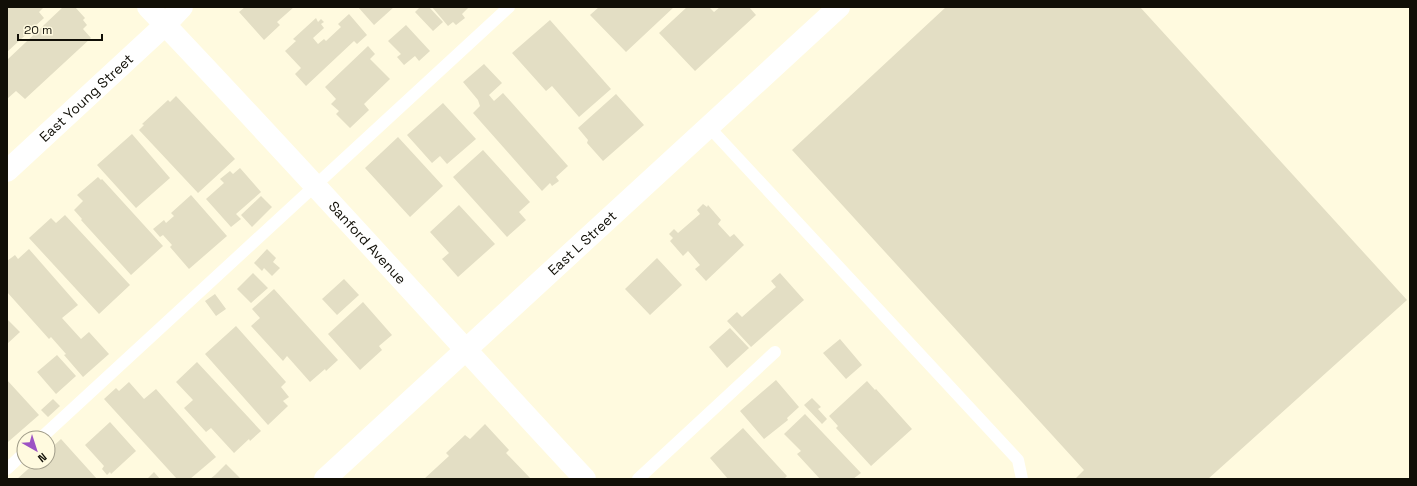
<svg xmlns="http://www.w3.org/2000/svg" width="1417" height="486" font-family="'Space Grotesk',sans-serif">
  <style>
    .building { fill: #e3dec4 }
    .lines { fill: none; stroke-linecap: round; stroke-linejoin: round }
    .lane { stroke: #fff; stroke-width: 12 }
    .street { stroke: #fff; stroke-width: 22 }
    .secondary { stroke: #fff; stroke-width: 22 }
    .labels { text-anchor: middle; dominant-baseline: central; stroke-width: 4; stroke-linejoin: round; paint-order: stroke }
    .street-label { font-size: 14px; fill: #110f07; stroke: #fffadf }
  </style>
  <rect width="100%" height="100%" fill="#fffadf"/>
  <path class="building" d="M7,7h37l-5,5 5,6 -37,34z
    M63,7h12l10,11 -2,2 4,5 -4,4 8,9 -66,61 -9,-8 -9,8v-39z
    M245,7h49l-17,15 3,3 -16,15 -25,-28z
    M358,7h36l-20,18z
    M420,7h9l14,15 -10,9 -18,-19z
    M432,7h37l-7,7 3,4 -9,7 -3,-3 -5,4z
    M599,7h75l-48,45 -36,-37z
    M687,7h22l5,5 6,-5h29l7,8 -61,56 -36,-38z
    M946,7h194l267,293 -199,179h-133l9,-9 -292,-320z
    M349,14l18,21 -10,9 -3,-3 -48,45 -11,-12 6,-6 -16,-17 11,-10 -3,-2 23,-21 2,4 3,-3 3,3 -3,2 3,4 -11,10 5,6 6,-5 2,2 15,-14 -3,-3z
    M550,20l61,69 -32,28 -27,-31 -6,5 -34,-38z
    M406,25l24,26 -11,10 -4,-5 -11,9 -7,-8 4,-3 -13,-13z
    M368,46l7,8 -5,5 20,20 -26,25 5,6 -19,18 -14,-14 3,-3 -8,-7 5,-5 -11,-12z
    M484,64l18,19 -13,12 5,6 9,-8 65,73 -12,11 3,4 -7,5 -2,-3 -8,8 -69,-78 7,-7 -2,-6 -15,-18z
    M616,94l28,31 -41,36 -16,-18 1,-3 -10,-12z
    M176,96l59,63 -37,34 -59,-63 5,-5 -2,-1 26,-24 2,2z
    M443,103l33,36 -29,25 -7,-8 -8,7 -25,-28z
    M132,134l38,44 -34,30 -39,-43z
    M398,137l45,49 -33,31 -45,-49z
    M483,150l47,52 -11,10 7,8 -19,17 -54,-60z
    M240,168l21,24 -25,22 5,5 -10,8 -25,-28 18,-16 -4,-4 10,-8 3,3z
    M98,177l3,3 1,-1 61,67 -32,29 -50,-55 1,-1 -8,-9 9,-9 -6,-6z
    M191,195l36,41 -38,33 -19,-22 2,-2 -9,-10 -3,2 -7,-8 11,-9 2,3 8,-7 -3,-3z
    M261,196l11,11 -20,20 -11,-12z
    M703,204l4,3 1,-2 13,15 -3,4 12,13 4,-3 10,11 -38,36 -11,-12 5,-4 -12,-14 -5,5 -13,-15 3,-3 -4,-4 5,-5 4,4 22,-19 -3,-4z
    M459,205l36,39 -37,33 -16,-18 7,-6 -19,-21z
    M65,215l65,70 -31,29 -70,-76 22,-20 5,5z
    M29,249l49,56 -16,13 19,21 8,-7 20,22 -26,23 -19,-22 2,-1 -15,-17 -2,2 -42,-47v-31l8,-6 3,4z
    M267,249l9,9 -3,4 7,6 -8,8 -8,-8 -2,3 -8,-8z
    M657,258l25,27 -32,30 -25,-26z
    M253,273l15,15 -17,15 -14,-14z
    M780,273l24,27 -53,47 -24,-26 10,-9 5,5 34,-30 -5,-6z
    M344,279l15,16 -22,20 -15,-16z
    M274,289l64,71 -12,11 -1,-2 -15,13 -23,-26 -4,5 -32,-35 9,-8 -8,-9z
    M215,294l11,15 -10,7 -11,-15z
    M363,302l29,33 -13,11 3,4 -22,20 -32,-36z
    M7,319l13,13 -13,12z
    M236,326l50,56 -5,5 8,10 -6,4 5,5 -20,19 -63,-71z
    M730,328l19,20 -22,20 -18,-21z
    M840,339l22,26 -16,14 -23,-26z
    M57,355l19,21 -20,18 -19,-22z
    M197,362l64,69 -11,10 -1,-2 -15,14 -23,-25 -5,4 -22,-24 9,-8 -17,-18z
    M7,380l32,35 -31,27 -1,-1z
    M776,380l23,27 -12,11 1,2 -24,19 -24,-28z
    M867,381l8,9 1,-1 36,40 -41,37 -35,-38 2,-2 -9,-10z
    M129,382l15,17 12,-10 60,68 -26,22h-13l-73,-80 12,-11 3,3z
    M812,398l9,9 -3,2 9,10 -5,5 -18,-19z
    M53,399l7,7 -12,11 -7,-7z
    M805,414l56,59 -8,6h-33l-23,-25 4,-3 -17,-17z
    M110,422l26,29 -25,23 -1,-2 -3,3 -5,-6 2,-3 -19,-21z
    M485,424l24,26 -3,3 25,26h-107l25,-23 -3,-3 19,-18 5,4z
    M743,428l44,48 -3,3h-56l-18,-21z
    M61,439l36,40h-80l19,-17h12v-11z
    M226,464l15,15h-31l5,-4z
    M154,472l6,7h-13z"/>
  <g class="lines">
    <path class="lane" d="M709,127l309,333 4,19
      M41,438l468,-431
      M7,469l17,-16
      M638,479l137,-127"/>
    <path class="street" id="s1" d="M7,171l158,-146 17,-18"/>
    <g class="secondary">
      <path id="s2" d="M148,7c148,155 291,315 437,472"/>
      <path id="s3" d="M325,479l514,-472"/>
    </g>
  </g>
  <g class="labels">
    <g class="street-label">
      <text stroke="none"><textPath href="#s1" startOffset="108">East Young Street</textPath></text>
      <text stroke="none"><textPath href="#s2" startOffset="322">Sanford Avenue</textPath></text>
      <text stroke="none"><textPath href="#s3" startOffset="349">East L Street</textPath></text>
    </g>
  </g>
  <rect width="1417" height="486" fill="none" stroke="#110f07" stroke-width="16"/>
  <g transform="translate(36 450) rotate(141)"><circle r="19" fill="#fffadf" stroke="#a09c89"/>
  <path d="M0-3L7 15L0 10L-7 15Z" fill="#9c52c4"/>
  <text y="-6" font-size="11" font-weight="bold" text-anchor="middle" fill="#110f07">N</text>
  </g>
  <path d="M18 34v6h84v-6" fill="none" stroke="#110f07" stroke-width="2"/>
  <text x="24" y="34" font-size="12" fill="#110f07" stroke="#fffadf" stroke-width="3" paint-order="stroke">20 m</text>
</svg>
